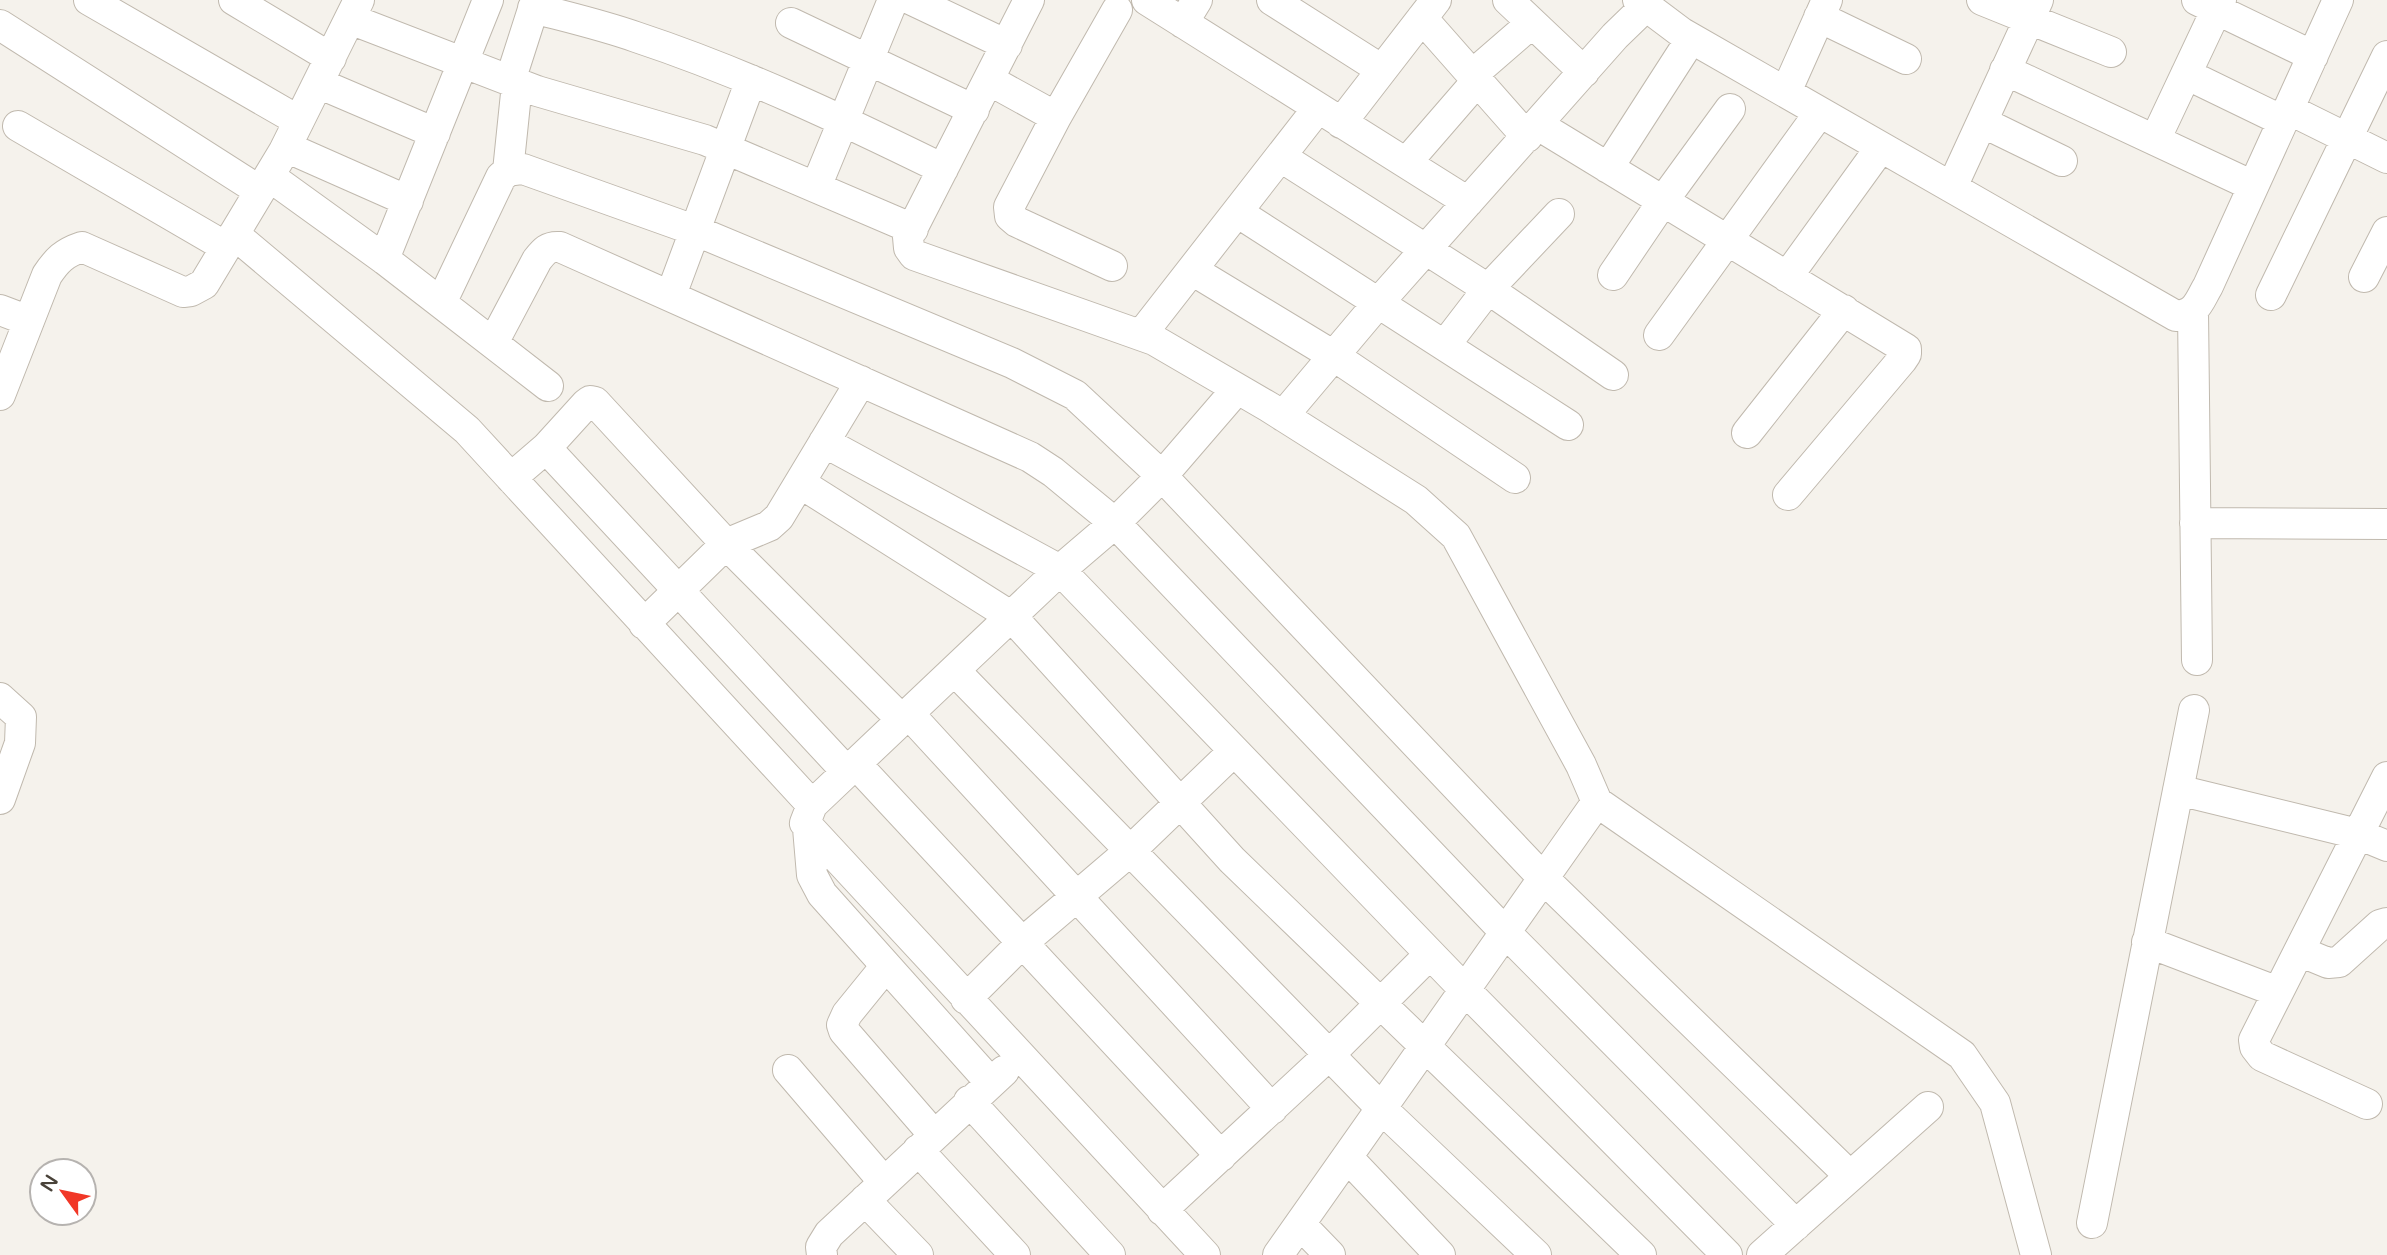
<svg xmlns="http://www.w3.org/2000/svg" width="2387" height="1255" font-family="'Varela Round',sans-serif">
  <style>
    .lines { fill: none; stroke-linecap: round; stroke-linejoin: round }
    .minor-casing { stroke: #c0b9ae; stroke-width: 32 }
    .minor { stroke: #fff; stroke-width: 30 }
  </style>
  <rect width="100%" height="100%" fill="#f5f2ec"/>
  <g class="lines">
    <defs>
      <path id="minor" d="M89,0l210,121
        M234,0l97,58
        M912,0l95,45
        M1029,0l-121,237 1,11 5,7 240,85 115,67 147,93 40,36 125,229 16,37 365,253 33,48 41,152
        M1147,0l321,202
        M1272,0l110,70
        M1508,0l76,72
        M1638,0l44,33 494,283c21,-2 23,-15 32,-30l130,-286
        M1982,0l129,52
        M2197,0l116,56
        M533,8c34,9 69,17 103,29 106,35 207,83 307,132
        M1819,17l87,42
        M1422,18l105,119
        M350,19l187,72 168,49 208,89
        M791,23l183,87
        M1183,23l14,-23
        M0,25l260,166
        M2005,70l248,116
        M2186,74l97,47
        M1472,75l60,-52
        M989,80l67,37 -47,90 1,9 7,6 95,44
        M510,81l26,-81
        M318,83l117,50
        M1786,92l41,-92
        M2288,109l99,49
        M1056,117l61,-107
        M1982,122l80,39
        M1341,123l95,-123
        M1538,125l368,224v5l-4,6 -114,135
        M18,126l208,121
        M2155,140l66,-140
        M286,147l122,54
        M1281,157l207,132 125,86
        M1406,163l71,-82
        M1608,168l76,-118
        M508,171l9,-87
        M269,176l115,83 164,127
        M816,187l77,-187
        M1952,187l86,-187
        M1237,212l331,213
        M234,234l233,196 345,375
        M384,259l104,-259
        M1192,270l142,86 181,122
        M1613,275l50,-74 67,-92
        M1787,277l94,-130
        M2364,277l23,-45
        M671,295l80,-215
        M2271,295l116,-239
        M441,303l60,-126 7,-6 15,-2 171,61 318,133 63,32 87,81 381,402 307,298
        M0,310l29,11
        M2193,311l4,349
        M1141,335l177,-227
        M1659,335l161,-223
        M493,343l44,-83c7,-9 11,-14 23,-13l470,210 23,15 62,51 390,409 291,293
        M1445,345l43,-56 71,-75
        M0,395l47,-120c10,-15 17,-22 35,-28l101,45 8,-1 13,-7 80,-133 75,-151
        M1283,416l96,-114 236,-266 30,-29
        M1747,433l97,-123
        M824,442l236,128 405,420 262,265
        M546,448l301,324
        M511,478l35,-30 40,-44 4,-3 5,1 131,142 176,176
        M800,483l212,134 220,243 409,395
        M2195,523l192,1
        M644,624l82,-80 43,-18 10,-9 82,-136
        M955,671l427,438 154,146
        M0,698l21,19 -1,26 -20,56
        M909,714l363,395
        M856,764l365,392
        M2178,790l180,44 29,12
        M808,828l4,47 10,19 169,189
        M2147,942l131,50
        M2299,951l29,12 11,-1 41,-37 7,-2
        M886,966l-39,48 -5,11 2,6 90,104
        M966,999l56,-56 108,-92 104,-100
        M788,1070l96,112
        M969,1101l141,154
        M2367,1104l-105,-48 -7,-9 -1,-7 133,-263
        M918,1150l97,105
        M1347,1157l93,98
        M865,1200l53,55
        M1162,1210l167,-155 101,-101
        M2092,1223l102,-513
        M1300,1224l30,31
        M822,1255l-1,-8 8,-13 175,-163
        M1205,1255l-400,-432 7,-18 248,-235 55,-47 47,-47 75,-87
        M1278,1255l319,-453
        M1762,1255l166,-148"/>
    </defs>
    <use href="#minor" class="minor-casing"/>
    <use href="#minor" class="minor"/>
  </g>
  <g transform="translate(63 1192) rotate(303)"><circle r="33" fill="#ffffff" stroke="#b6b3b0" stroke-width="2"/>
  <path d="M0-5L12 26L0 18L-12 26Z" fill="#f13727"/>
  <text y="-10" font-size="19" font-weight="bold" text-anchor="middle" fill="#494239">N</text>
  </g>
</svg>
